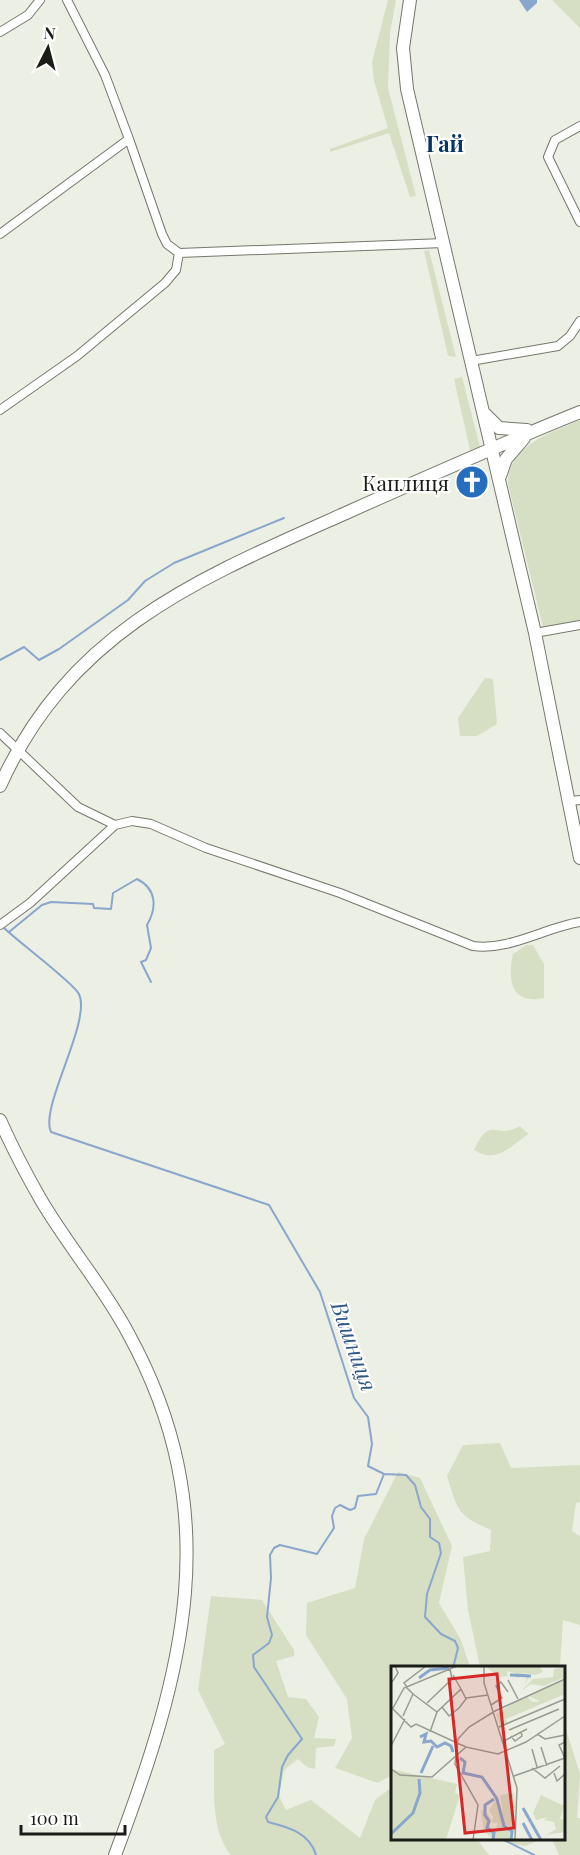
<svg xmlns="http://www.w3.org/2000/svg" width="580" height="1855" font-family="'Playfair Display',serif">
  <style>
    .green { fill: #d6dfc3 }
    .water { fill: #89a6cc }
    .lines { fill: none; stroke-linecap: round; stroke-linejoin: round }
    .stream { stroke: #89a6cc; stroke-width: 2 }
    .street-casing { stroke: #74776d; stroke-width: 10 }
    .secondary-casing { stroke: #74776d; stroke-width: 14 }
    .street { stroke: #fff; stroke-width: 8 }
    .secondary { stroke: #fff; stroke-width: 12 }
    .labels { text-anchor: middle; dominant-baseline: central; stroke-width: 4.5; stroke-linejoin: round; paint-order: stroke }
    .poi-label { font-size: 21px; fill: #1b1c18; stroke: #fff; text-anchor: end }
    .neighbourhood-label { font-size: 22px; font-weight: bold; fill: #053466; stroke: #fff }
    .water-label { font-size: 22px; font-style: italic; fill: #2e5788; stroke: #fff }
    .inset-river { fill: none; stroke: #89a6cc; stroke-width: 3 }
    .inset-road { fill: none; stroke: #989b92; stroke-width: 1.5 }
    .view { fill: #d62828; fill-opacity: 0.15; stroke: #d62828; stroke-width: 3 }
    .inset-edge { fill: none; stroke: #1b1c18; stroke-width: 3 }
  </style>
  <rect width="100%" height="100%" fill="#ecefe4"/>
  <path class="green" d="M388,0h8l-6,33 -2,55 28,108 -6,1 -21,-64 -59,19v-3l58,-21 -14,-47 -2,-19z
    M552,0h28v28z
    M429,250l27,107 -8,-1 -24,-105z
    M462,377l18,70 -10,3 -16,-71z
    M580,420v200l-37,7 -35,-143c-1,-38 42,-51 72,-64z
    M485,678l8,1 4,45 -20,12h-17l-2,-18z
    M526,945h7l11,19v34c-32,7 -37,-17 -31,-44z
    M520,1126l8,8c-18,13 -32,30 -54,16 17,-37 21,-9 46,-24z
    M500,1443l11,25 69,-3v37l-4,1 -4,28 8,5v89l-17,-5 -3,47h-80l-12,-57 -5,-53 27,-6 1,-21c-34,-15 -33,-19 -44,-54l16,-31z
    M398,1472l22,6 32,68 -13,57 22,37 9,27 -78,1v107l-14,8 -43,-15 17,-30 -5,-39 -41,-64 1,-32 48,-15 9,-49z
    M211,1596l51,4 32,50v6l-18,5 12,36 18,2 13,18 -5,21 22,1 -2,7 -18,2 -1,21 -8,-2 -9,-8 -14,11 -5,26 7,14 25,-10 49,38 15,-38 17,-13v51l85,1 12,16h-258c-22,-26 -16,-73 -17,-105l11,-6 -27,-54z
    M564,1723l16,51 -3,44h3v37h-21l-7,-16 12,-1z
    M502,1839h41l-18,7 -21,-4z"/>
  <path class="water" d="M519,0h18v3l-10,9z"/>
  <g class="lines">
    <path class="stream" d="M0,660l24,-13 15,13 20,-11 69,-49 17,-19 29,-18 110,-45
      M3,927c14,14 71,56 76,67 13,27 -40,114 -28,138l218,73 51,87 34,106 14,19 4,27 -4,22 16,8 22,1 9,10 6,22 9,12v18l9,6 2,10 -14,41 -2,23 16,17 14,7 3,7 -5,20
      M9,932l33,-27 9,-3 42,2 1,4 17,1 2,-16 24,-14c20,10 20,29 10,46l4,23 -5,12 -5,2 10,20
      M500,1838l34,17
      M316,1855c-6,-22 -28,-28 -48,-33l-2,-5 12,-20 4,-30 6,-12 14,-16 -48,-72 -1,-12 16,-12 3,-8 -5,-18 4,-39 -1,-23 4,-7 6,-3 37,9 17,-26 -2,-12 3,-8 5,-3 10,5 5,-2 3,-12 18,-2 8,-20"/>
    <defs>
      <path id="street" d="M0,32l28,-17 12,-15
        M580,126l-25,14 -7,17 32,65
        M0,234l129,-95 -24,-64 -38,-75
        M179,253l265,-10
        M471,361l87,-15 12,-10 10,-15
        M0,410l77,-54 88,-73 11,-13 3,-17 -12,-9 -5,-10 -33,-95
        M535,633l45,-8
        M0,733l78,74 37,18
        M570,801l10,-1
        M0,925l30,-22 85,-78 17,-4 19,3 55,24 134,45 133,53c36,5 71,-18 107,-24"/>
      <path id="secondary" d="M410,0l-7,48 4,41 128,544 45,225
        M485,414l14,14 28,2
        M500,476l6,-17 18,-21
        M0,786c70,-156 200,-208 346,-273 78,-35 155,-69 234,-101
        M0,1120c12,27 26,54 41,80 27,46 62,86 87,133 100,182 56,339 -13,522"/>
    </defs>
    <use href="#street" class="street-casing"/>
    <use href="#secondary" class="secondary-casing"/>
    <use href="#street" class="street"/>
    <use href="#secondary" class="secondary"/>
  </g>
  <defs>
    <symbol id="church-disc" viewBox="-11 -11 22 22"><circle r="9.5" fill="#266dbd" stroke="#fff"/><path d="M-1.2-6h2.4v3.5h3.3v2.4h-3.3V6h-2.4V-.1h-3.3v-2.4h3.3Z" fill="#fff"/></symbol>
  </defs>
  <g fill-rule="evenodd">
    <use href="#church-disc" x="453" y="463" width="38" height="38"/>
  </g>
  <g class="labels">
    <g class="poi-label">
      <text x="449" y="482">Каплиця</text>
    </g>
    <g class="neighbourhood-label">
      <text x="445" y="143">Гай</text>
    </g>
    <g class="water-label">
      <text transform="translate(355 1346) rotate(70)">Вишниця</text>
    </g>
  </g>
  <g transform="translate(391 1666)">
    <rect width="174" height="174" fill="#ecefe4"/>
    <path d="M94,0h58l-3,1 3,5 -8,3 -17,-4 12,4 -6,11 3,-8 -3,-2 -7,2 -2,-5 -9,-2 2,5 -9,1zM174,0v11l-21,9 -13,-2 -10,7 12,-12 20,-2 1,-8zM174,14v14l-59,25 2,5 -8,2 -4,-12 30,-18 7,6 7,-1 -12,-5zM0,103l66,15 -2,9 5,2 -14,45h-55zM123,127l1,19 -5,-3 5,20 -12,-6 7,7 -1,10h-15l-10,-9 -3,-21h4l7,11 -4,5 7,3 3,-6h-6l1,-6 -4,-7 8,-12 6,16 -3,-19zM150,129l23,11 -4,13 5,1v12l-19,3 10,-6 -2,-7 -10,-2 4,-3 -12,3 -3,-7z" fill="#d6dfc3"/>
    <path class="inset-river" d="M119,9l21,1M28,12l11,-8 19,-2M29,71l6,-3 -2,8 7,-1 6,6 8,-4 6,3 2,6M69,92l5,4 -2,11 19,4 15,22 7,27 8,5 -1,9M30,107l12,-27M132,142l18,32M132,157l9,17M0,168l22,-21 7,-20 -1,-14M102,174l1,-7 -7,-5 2,-7 -4,-6v-10l9,-6"/>
    <path class="inset-road" d="M93,0v17l33,105 -2,52M117,14l10,19M1,16l6,-9 -3,-7M16,21l-3,-4 22,-17M22,28l24,18M75,32l22,-3M36,37l25,-24 -2,-10M100,39l11,-7 -6,-12 5,-4 7,10M0,41l20,20 5,-3 50,23M51,41l7,9 10,-8 7,-9 -5,-10M2,42l11,-20 53,-22M12,50l10,-22 -7,-7M108,61l66,-28M118,64l50,-21M39,66l7,-20 24,-23 -8,-14M146,68l8,5 20,-4M120,70l4,5 7,-5 -1,-4M113,75l23,-12M0,80l14,-27M150,81l6,19M141,83l5,18M174,92l-6,-13 6,-3M141,102l13,10 15,-12M0,103l9,6 32,2 34,-30 32,7 28,-12 39,-26M163,107l3,8 8,-7M123,110l51,-18M82,174l5,-35 -23,-41 3,-25 11,-12 26,-16 70,-32"/>
    <path class="view" d="M106,8l17,154 -49,5 -16,-154z"/>
    <rect width="174" height="174" class="inset-edge"/>
  </g>
  <g transform="translate(48 48) rotate(6)" stroke="#ffffff" stroke-width="4.5" paint-order="stroke">
  <path d="M0-4.5L10 22L0 15L-10 22Z" fill="#1b1c18"/>
  <text y="-9" font-size="16" font-weight="bold" text-anchor="middle" fill="#1b1c18">N</text>
  </g>
  <path d="M21 1825v9h104v-9" fill="none" stroke="#1b1c18" stroke-width="3"/>
  <text x="30" y="1825" font-size="18" fill="#1b1c18" stroke="#ffffff" stroke-width="4.5" paint-order="stroke">100 m</text>
</svg>
